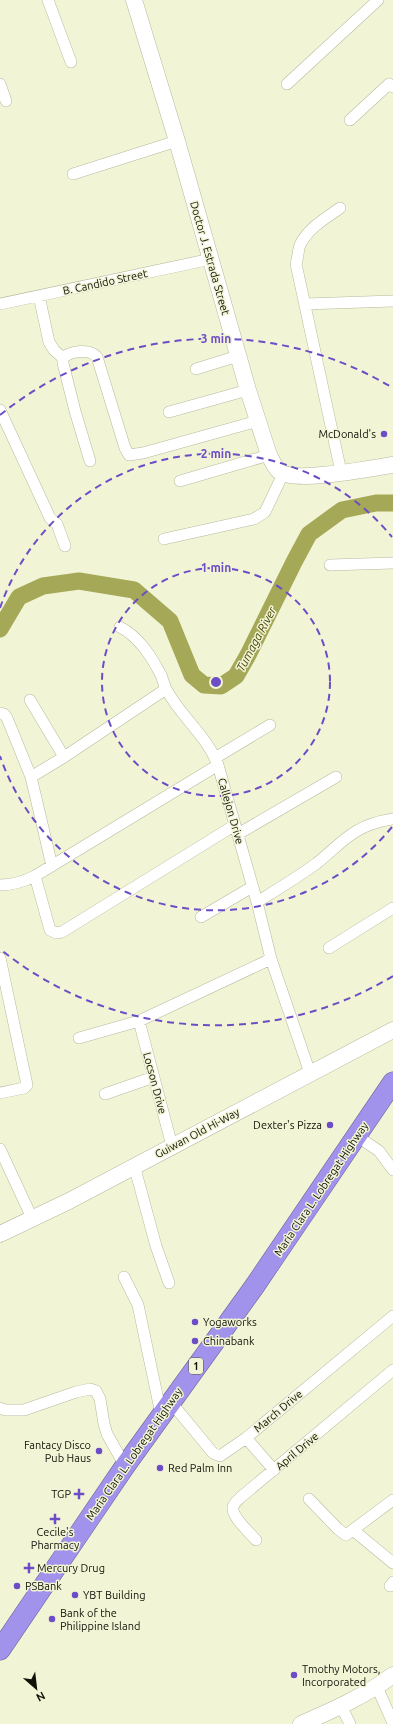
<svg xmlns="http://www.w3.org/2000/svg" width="393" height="1724" font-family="Ubuntu,sans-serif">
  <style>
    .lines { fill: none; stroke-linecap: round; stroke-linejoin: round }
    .river { stroke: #a5a856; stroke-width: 17 }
    .street-casing { stroke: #b7b99d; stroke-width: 12 }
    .secondary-casing { stroke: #b7b99d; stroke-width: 17 }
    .highway-casing { stroke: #6f659b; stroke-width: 21 }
    .street { stroke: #fff; stroke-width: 11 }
    .secondary { stroke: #fff; stroke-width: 16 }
    .highway { stroke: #a192eb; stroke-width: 20 }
    .ring { fill: none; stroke: #6c4dc6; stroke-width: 2; stroke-dasharray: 7 5 }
    .poi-dot { fill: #6c4dc6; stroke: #f2f4d6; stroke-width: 1.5 }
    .labels { text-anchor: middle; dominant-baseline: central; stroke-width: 3; stroke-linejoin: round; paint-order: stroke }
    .shield { fill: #f2f4d6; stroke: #545545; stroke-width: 1 }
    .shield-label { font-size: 10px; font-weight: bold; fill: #111107 }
    .street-label { font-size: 11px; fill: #111107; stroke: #f2f4d6 }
    .poi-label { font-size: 11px; fill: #111107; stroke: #f2f4d6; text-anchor: start }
    .water-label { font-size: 12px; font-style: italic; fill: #494a09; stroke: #f2f4d6 }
    .centre { fill: #6c4dc6; stroke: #f2f4d6; stroke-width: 2 }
    .ring-label { font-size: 12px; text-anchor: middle; font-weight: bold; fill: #6c4dc6; stroke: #f2f4d6; stroke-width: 3; stroke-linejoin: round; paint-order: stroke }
  </style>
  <rect width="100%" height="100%" fill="#f2f4d6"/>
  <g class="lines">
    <path class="river" d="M0,629l19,-32 24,-11 36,-5 55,9 36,31 22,54 12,10 17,1 15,-10 12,-21 46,-93 15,-28 33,-24 34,-7h17"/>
    <defs>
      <path id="street" d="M48,0l23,62
        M0,84l6,17
        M287,84l91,-84
        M350,120l39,-36 4,3
        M73,174l104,-33
        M340,208c-14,10 -32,20 -40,37 -2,5 -2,13 -4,19l45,208
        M39,296l10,46 5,8 9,8
        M0,304l211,-45
        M305,304l88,-3
        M196,369l42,-13
        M0,410l50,108 7,6 8,22
        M169,412l79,-22
        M90,461l-15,-50 -12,-48v-5c7,-7 27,-10 34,-1l28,91 4,7 14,-2 115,-32
        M180,481l89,-26
        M164,539l90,-20 11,-7 18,-38
        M330,565l63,-2
        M120,627c19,10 31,29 41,48 2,5 3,10 5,14 15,28 41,47 52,76
        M30,700l34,57
        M0,713l4,1 3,4 24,59 21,89
        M215,758l55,-33
        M31,777l33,-20 102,-68
        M238,834l98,-57
        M35,876l15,54 6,3 6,-1 173,-107
        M0,885c13,0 23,-3 35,-9l183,-111 39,137 14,57 39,114
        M257,902c21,-13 41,-25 60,-39 28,-23 37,-38 76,-44
        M201,917l51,-30
        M329,948l64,-40
        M0,958l27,127 -3,3 -24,5
        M139,1021l33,125
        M79,1038l60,-17 132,-62
        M105,1094l49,-17
        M357,1136l22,15 14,19
        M0,1149l32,69
        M134,1165l22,81 13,37
        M124,1277l14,28 23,109
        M170,1401l43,52 7,3 26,-18 147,-122
        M0,1408l5,2h19l52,-18 14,-3 6,2 4,8 4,25 3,10 18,32
        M246,1438l28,32
        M309,1499l29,30 8,6 47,-35
        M353,1530l40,33
        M256,1540c-6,-7 -25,-24 -23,-33 1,-4 5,-7 8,-10l152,-127
        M390,1586l3,-4
        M377,1687l16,36
        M341,1706l9,18"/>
      <path id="secondary" d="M134,0l43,141 71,249 21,65c3,5 5,12 10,16 15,13 93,-3 114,-6
        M0,1234l69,-33 324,-171
        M301,1724c32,-14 64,-28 92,-49"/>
      <path id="highway" d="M0,1650l125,-184 129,-179 139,-205"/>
    </defs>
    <use href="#street" class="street-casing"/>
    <use href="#secondary" class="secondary-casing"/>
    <use href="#highway" class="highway-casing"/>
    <use href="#street" class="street"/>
    <use href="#secondary" class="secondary"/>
    <use href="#highway" class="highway"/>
  </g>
  <g class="ring">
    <circle cx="216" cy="682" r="114"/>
    <path d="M392 827A228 228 0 0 1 0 756M0 608A228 228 0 0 1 392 537"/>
    <path d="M393 976A343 343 0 0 1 0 949M0 415A343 343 0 0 1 393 388"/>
  </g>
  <g class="poi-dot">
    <circle cx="384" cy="434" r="4"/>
    <circle cx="330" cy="1125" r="4"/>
    <circle cx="195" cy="1322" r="4"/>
    <circle cx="195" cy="1341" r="4"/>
    <circle cx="99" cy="1451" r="4"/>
    <circle cx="160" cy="1468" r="4"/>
    <path d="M77 1488h4v4h4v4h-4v4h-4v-4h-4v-4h4z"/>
    <path d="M53 1513h4v4h4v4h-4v4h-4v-4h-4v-4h4z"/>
    <path d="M27 1562h4v4h4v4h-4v4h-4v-4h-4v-4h4z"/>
    <circle cx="17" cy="1586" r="4"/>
    <circle cx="75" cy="1595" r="4"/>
    <circle cx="52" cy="1619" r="4"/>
    <circle cx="294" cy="1675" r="4"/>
  </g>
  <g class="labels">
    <rect class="shield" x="189" y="1358" width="14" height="16" rx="3"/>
    <g class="shield-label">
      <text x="196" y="1366">1</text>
    </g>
    <g class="street-label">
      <text transform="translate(210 258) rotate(74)">Doctor J. Estrada Street</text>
      <text transform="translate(105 282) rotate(-12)">B. Candido Street</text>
      <text transform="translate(231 811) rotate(74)">Callejon Drive</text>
      <text transform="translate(155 1083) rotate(75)">Locson Drive</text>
      <text transform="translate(197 1133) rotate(-28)">Guiwan Old Hi-Way</text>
      <text transform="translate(321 1189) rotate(-56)">Maria Clara L. Lobregat Highway</text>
      <text transform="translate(278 1411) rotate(-40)">March Drive</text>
      <text transform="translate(297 1451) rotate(-40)">April Drive</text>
      <text transform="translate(134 1454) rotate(-55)">Maria Clara L. Lobregat Highway</text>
    </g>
    <g class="poi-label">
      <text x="376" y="434" text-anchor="end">McDonald's</text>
      <text x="322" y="1125" text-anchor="end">Dexter's Pizza</text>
      <text x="203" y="1322">Yogaworks</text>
      <text x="203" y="1341">Chinabank</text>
      <text x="91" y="1445" text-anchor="end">Fantacy Disco<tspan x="91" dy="13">Pub Haus</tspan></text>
      <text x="168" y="1468">Red Palm Inn</text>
      <text x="71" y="1494" text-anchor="end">TGP</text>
      <text x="55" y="1532" text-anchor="middle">Cecile's<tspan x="55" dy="13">Pharmacy</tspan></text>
      <text x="37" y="1568">Mercury Drug</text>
      <text x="25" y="1586">PSBank</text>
      <text x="83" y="1595">YBT Building</text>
      <text x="60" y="1613">Bank of the<tspan x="60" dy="13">Philippine Island</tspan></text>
      <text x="302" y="1669">Tmothy Motors,<tspan x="302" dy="13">Incorporated</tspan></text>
    </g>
    <g class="water-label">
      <text transform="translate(256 639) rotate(-62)">Tumaga River</text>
    </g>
  </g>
  <circle cx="216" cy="682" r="6" class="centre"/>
  <g class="ring-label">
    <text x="216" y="343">3 min</text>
    <text x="216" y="458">2 min</text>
    <text x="216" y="572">1 min</text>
  </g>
  <g transform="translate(36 1688) rotate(152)" stroke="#f2f4d6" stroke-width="3" paint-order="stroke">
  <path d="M0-3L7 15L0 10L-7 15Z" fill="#111107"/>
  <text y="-6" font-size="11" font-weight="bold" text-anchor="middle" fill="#111107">N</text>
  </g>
</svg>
